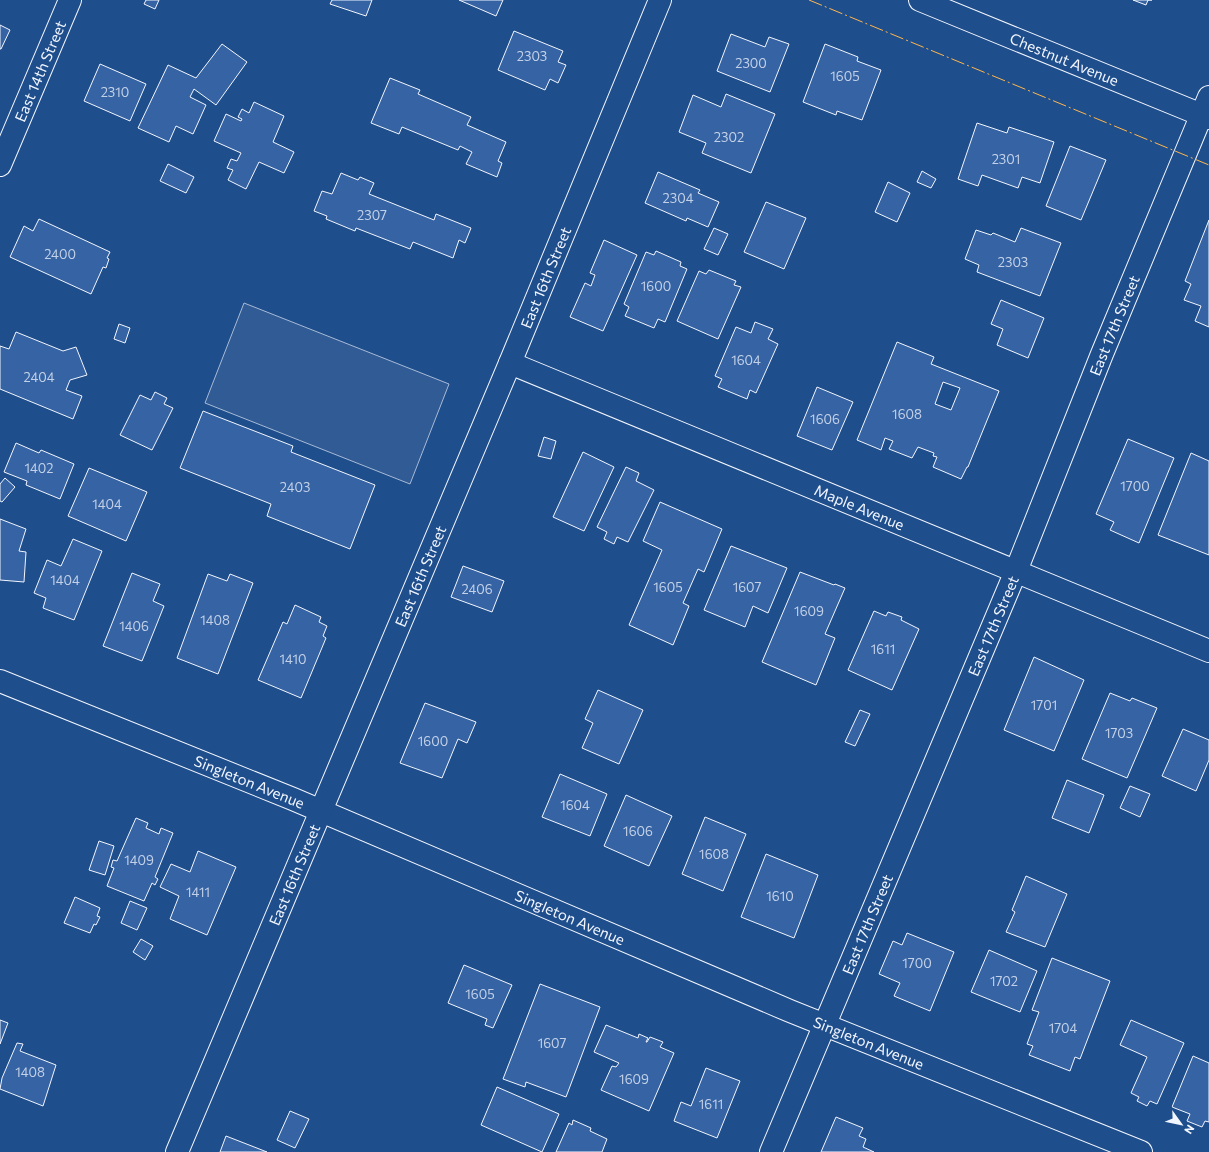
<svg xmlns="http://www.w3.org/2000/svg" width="1209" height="1152" font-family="Commissioner,sans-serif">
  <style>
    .parking { fill: #305b95; stroke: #a8bbd7 }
    .building { fill: #3563a3; stroke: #f2f6ff; fill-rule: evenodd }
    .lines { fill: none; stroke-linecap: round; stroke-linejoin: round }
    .street-casing { stroke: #f2f6ff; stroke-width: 24 }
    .secondary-casing { stroke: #f2f6ff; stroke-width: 24 }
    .street { stroke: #1f4e8c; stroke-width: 22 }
    .secondary { stroke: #1f4e8c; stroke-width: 22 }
    .power { stroke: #ffb74d; stroke-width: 1; stroke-dasharray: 14 3 2 3; stroke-linecap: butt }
    .labels { text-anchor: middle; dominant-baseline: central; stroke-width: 3; stroke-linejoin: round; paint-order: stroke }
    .number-label { font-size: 13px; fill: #c3d1e8 }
    .street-label { font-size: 15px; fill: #f2f6ff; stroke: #1f4e8c }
  </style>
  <rect width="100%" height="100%" fill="#1f4e8c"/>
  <path class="parking" d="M244,303l205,81 -39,100 -205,-81z"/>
  <path class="building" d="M146,0h13l-4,9 -11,-5z
    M332,0h40l-6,16 -36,-12z
    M459,0h44l-7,16z
    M1133,0h19h-4l-2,5z
    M0,25l10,5 -9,19h-1z
    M514,31l49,20 -5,11 8,3 -8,18 -8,-4 -5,11 -47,-20z
    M731,34l34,13 4,-10 20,7 -19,48 -53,-21z
    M222,44l25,18 -31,43 -22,-16 -4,8 16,8 -13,29 -17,-8 -7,16 -31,-14 30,-63 28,13z
    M825,44l33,13 -1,4 24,9 -19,50 -25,-9 -1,4 -33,-13z
    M100,64l46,20 -16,37 -46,-20z
    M390,78l30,12 -2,4 53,23 -4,8 39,17 -8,19 4,2 -5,14 -31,-13 6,-12 -12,-6 -2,4 -56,-23 -3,7 -28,-11z
    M726,94l49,20 -24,59 -49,-20 4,-10 -27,-11 14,-37 28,12z
    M254,102l30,14 -11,26 21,10 -10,21 -25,-11 -13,27 -18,-9 5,-10 -6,-2 4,-9 6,2 4,-8 -27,-12 12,-27 15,7 1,-2 -4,-2 4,-8 7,4z
    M977,123l30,10 2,-6 45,15 -14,41 -18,-6 -4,11 -36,-13 -4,11 -20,-7z
    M1070,146l36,14 -25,60 -35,-14z
    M168,164l26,13 -8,16 -26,-12z
    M922,171l14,8 -5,9 -14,-6z
    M658,172l42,18 -2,3 21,9 -11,25 -21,-9 -1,3 -41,-18z
    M341,173l17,7 2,-3 14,6 -5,11 65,26 2,-6 35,14 -6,15 -6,-3 -6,18 -40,-16 -3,7 -54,-21 -1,3 -29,-12 1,-3 -13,-5 8,-20 10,3z
    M888,182l22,11 -13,29 -22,-10z
    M766,202l40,16 -22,51 -40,-17z
    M39,219l71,33 -3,6 2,1 -3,9 -3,-1 -12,27 -81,-37 14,-31 9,5z
    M1209,220v107l-14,-6 6,-15 -17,-6 7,-16 -6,-3z
    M714,228l14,6 -10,21 -14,-6z
    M1021,228l40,15 -21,53 -63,-24 2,-7 -14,-6 11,-29 15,5 2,-2 22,9z
    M604,240l33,15 -34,76 -33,-14 15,-34 6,3 4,-11 -5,-2z
    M656,251l25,11 -1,4 7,3 -22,53 -7,-3 -4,9 -29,-12 4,-9 -5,-3 22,-52 8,3z
    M709,270l27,11 -2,4 7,2 -23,52 -41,-18 22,-50 7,3z
    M1001,300l43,18 -16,40 -31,-13 6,-16 -12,-5z
    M755,322l18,7 -5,10 10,5 -22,49 -6,-3 -3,9 -29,-12 4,-8 -7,-3 21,-49 15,6z
    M119,324l11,4 -5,15 -11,-4z
    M16,332l47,19 13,-4 11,28 -17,5 -4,10 16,6 -9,23 -73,-30v-43l9,3z
    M897,342l37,15 -3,7 68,27 -31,76h-1l-6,12 -28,-12 4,-10 -4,-1 1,-3 -16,-6 -6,11 -23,-9 4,-8 -8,-3 -4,12 -24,-10zM943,382l17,6 -9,22 -16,-6z
    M817,387l36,15 -21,48 -35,-14z
    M155,392l12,6 -3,6 9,4 -21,42 -32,-15 20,-40 11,5z
    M203,411l90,35 -2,6 84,33 -25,64 -83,-33 4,-12 -91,-36z
    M544,437l12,4 -5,18 -13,-3z
    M1128,439l46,19 -35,85 -29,-13 4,-8 -18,-8z
    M16,443l23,10 2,-3 33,14 -14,35 -34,-14 1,-4 -23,-9z
    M583,452l31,15 -30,64 -31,-14z
    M1191,453l18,8v94l-51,-20z
    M626,467l13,6 -3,8 18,9 -26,52 -11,-5 -3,7 -10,-5 3,-7 -10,-5z
    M89,468l58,24 -21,49 -58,-25z
    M5,478l10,9 -13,15 -2,-1v-17z
    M660,502l62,27 -18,43 -6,-3 -15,34 6,3 -16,39 -44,-20 33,-75 -19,-9z
    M0,519l26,10 -7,22 7,1 -2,30 -24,-2z
    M73,539l29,12 -28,69 -31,-12 3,-10 -12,-5 13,-33 14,6z
    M731,546l56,22 -19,45 -15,-7 -8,21 -41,-17z
    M463,566l41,15 -12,31 -41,-15z
    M800,572l34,13 1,-1 10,4 -20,46 10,4 -19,47 -54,-23z
    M132,573l28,11 -7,17 11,5 -22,55 -39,-15z
    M208,574l19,7 3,-7 23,9 -35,91 -41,-16z
    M295,605l26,12 -2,5 8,4 -4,10 3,2 -25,60 -43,-18 25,-58 4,2z
    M874,611l12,5 2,-4 14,5 -1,3 18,9 -27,61 -44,-20z
    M1034,657l50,23 -30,71 -50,-21z
    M598,690l45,20 -24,54 -37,-16 11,-25 -8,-4z
    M1110,693l20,8 2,-3 25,10 -30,70 -45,-19z
    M425,703l51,19 -9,21 -9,-4 -16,39 -42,-15z
    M860,710l10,4 -15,32 -10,-4z
    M1183,729l26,11v20l-13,31 -34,-15z
    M560,774l47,20 -17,42 -48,-19z
    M1067,780l37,15 -15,38 -37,-15z
    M1130,786l20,8 -10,23 -20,-9z
    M626,795l46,21 -23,50 -45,-20z
    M705,817l41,17 -23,57 -41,-17z
    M136,818l12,5 -2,5 13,6 2,-6 12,5 -18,44 3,2 -3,6 -3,-2 -8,18 -37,-15 7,-18 -3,-1 2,-7 4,1z
    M99,841l15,5 -9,29 -16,-5z
    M198,851l38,16 -29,68 -37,-16 9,-23 -19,-9 11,-23 19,8z
    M766,854l52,21 -24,63 -53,-21z
    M1026,876l41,18 -22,53 -39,-15 9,-20 -3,-2z
    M75,897l25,11 -3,8 3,1 -4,8 -2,-1 -4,9 -26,-10z
    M130,901l17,7 -10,22 -16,-7z
    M907,933l47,19 -24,59 -36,-15 6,-13 -21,-9 14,-33 9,4z
    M141,939l12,7 -8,14 -12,-8z
    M989,950l48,21 -17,41 -49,-20z
    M1052,958l58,23 -30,78 -5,-2 -5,14 -41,-16 4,-9 -6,-2 12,-32 -7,-2z
    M464,965l48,20 -19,43 -8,-3 2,-6 -39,-16z
    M540,984l60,23 -34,90 -40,-15 -1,5 -22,-8z
    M0,1020l8,3 -8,21z
    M1131,1020l53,23 -27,61 -7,-3 -3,5 -10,-5 2,-4 -8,-4 16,-36 -27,-12z
    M606,1025l32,13 1,-4 9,4 -2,4h1l3,-5 13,5 -3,5 14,6 -25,58 -48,-21 11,-24 4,1 3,-4 -25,-11z
    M17,1043l6,1 -3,7 36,14 -13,41 -43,-17 2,-11z
    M1193,1056l16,7v59l-4,-1 -3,6 -15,-6 3,-7 -18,-7z
    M706,1068l34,13 -23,57 -43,-17 7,-19 10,4z
    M497,1087l62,27 -17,38 -61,-27z
    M290,1111l19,8 -14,29 -18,-8z
    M836,1117l27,11 -4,8 7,3 -3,8 11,5h-53z
    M573,1120l18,8 -1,3 17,8 -5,13h-46l13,-29 3,2z
    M226,1136l41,16h-47z"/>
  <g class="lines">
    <defs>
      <g id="street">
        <path id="s1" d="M0,165l70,-165"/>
        <path id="s2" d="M510,363l699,288"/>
        <path id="s3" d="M0,681l293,118 497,212 351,141"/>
        <path id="s4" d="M177,1152l333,-789 150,-363"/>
        <path id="s5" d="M771,1152l245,-581 86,-217 107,-257"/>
      </g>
      <g id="secondary">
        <path id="s6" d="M920,0l289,118"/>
      </g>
    </defs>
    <use href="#street" class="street-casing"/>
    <use href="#secondary" class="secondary-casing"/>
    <use href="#street" class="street"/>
    <use href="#secondary" class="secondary"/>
    <path class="power" d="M809,0l400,165"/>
  </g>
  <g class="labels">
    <g class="number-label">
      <text x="532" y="56">2303</text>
      <text x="751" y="63">2300</text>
      <text x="845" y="76">1605</text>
      <text x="115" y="92">2310</text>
      <text x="729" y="137">2302</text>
      <text x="1006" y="159">2301</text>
      <text x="678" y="198">2304</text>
      <text x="372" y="215">2307</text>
      <text x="60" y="254">2400</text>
      <text x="1013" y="262">2303</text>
      <text x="656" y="286">1600</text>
      <text x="746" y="360">1604</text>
      <text x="39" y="377">2404</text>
      <text x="907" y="414">1608</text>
      <text x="825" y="419">1606</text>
      <text x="39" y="468">1402</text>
      <text x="1135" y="486">1700</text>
      <text x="295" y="487">2403</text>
      <text x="107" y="504">1404</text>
      <text x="65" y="580">1404</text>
      <text x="668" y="587">1605</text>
      <text x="747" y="587">1607</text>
      <text x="477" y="589">2406</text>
      <text x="809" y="611">1609</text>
      <text x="215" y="620">1408</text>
      <text x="134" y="626">1406</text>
      <text x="883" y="649">1611</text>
      <text x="293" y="659">1410</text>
      <text x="1044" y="705">1701</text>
      <text x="1119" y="733">1703</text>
      <text x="433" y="741">1600</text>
      <text x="575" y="805">1604</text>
      <text x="638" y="831">1606</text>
      <text x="714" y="854">1608</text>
      <text x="139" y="860">1409</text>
      <text x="198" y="892">1411</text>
      <text x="780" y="896">1610</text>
      <text x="917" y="963">1700</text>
      <text x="1004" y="981">1702</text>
      <text x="480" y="994">1605</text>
      <text x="1063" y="1028">1704</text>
      <text x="552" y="1043">1607</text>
      <text x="30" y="1072">1408</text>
      <text x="634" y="1079">1609</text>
      <text x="711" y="1104">1611</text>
    </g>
    <g class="street-label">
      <text stroke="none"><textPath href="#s6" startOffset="156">Chestnut Avenue</textPath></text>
      <text stroke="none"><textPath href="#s1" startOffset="102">East 14th Street</textPath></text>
      <text stroke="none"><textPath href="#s4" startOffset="949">East 16th Street</textPath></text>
      <text stroke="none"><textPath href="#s5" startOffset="895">East 17th Street</textPath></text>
      <text stroke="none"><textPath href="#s2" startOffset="378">Maple Avenue</textPath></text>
      <text stroke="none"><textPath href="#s4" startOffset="625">East 16th Street</textPath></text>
      <text stroke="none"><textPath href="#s5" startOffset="571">East 17th Street</textPath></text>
      <text stroke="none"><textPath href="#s3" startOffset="269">Singleton Avenue</textPath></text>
      <text stroke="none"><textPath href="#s4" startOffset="301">East 16th Street</textPath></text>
      <text stroke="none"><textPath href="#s3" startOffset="617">Singleton Avenue</textPath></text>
      <text stroke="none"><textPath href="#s5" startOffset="247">East 17th Street</textPath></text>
      <text stroke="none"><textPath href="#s3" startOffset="941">Singleton Avenue</textPath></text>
    </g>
  </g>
  <g transform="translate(1181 1124) rotate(123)" stroke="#1f4e8c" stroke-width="3" paint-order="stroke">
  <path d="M0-3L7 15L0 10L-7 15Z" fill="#f2f6ff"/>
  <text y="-6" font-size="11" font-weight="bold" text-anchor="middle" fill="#f2f6ff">N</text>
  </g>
</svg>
